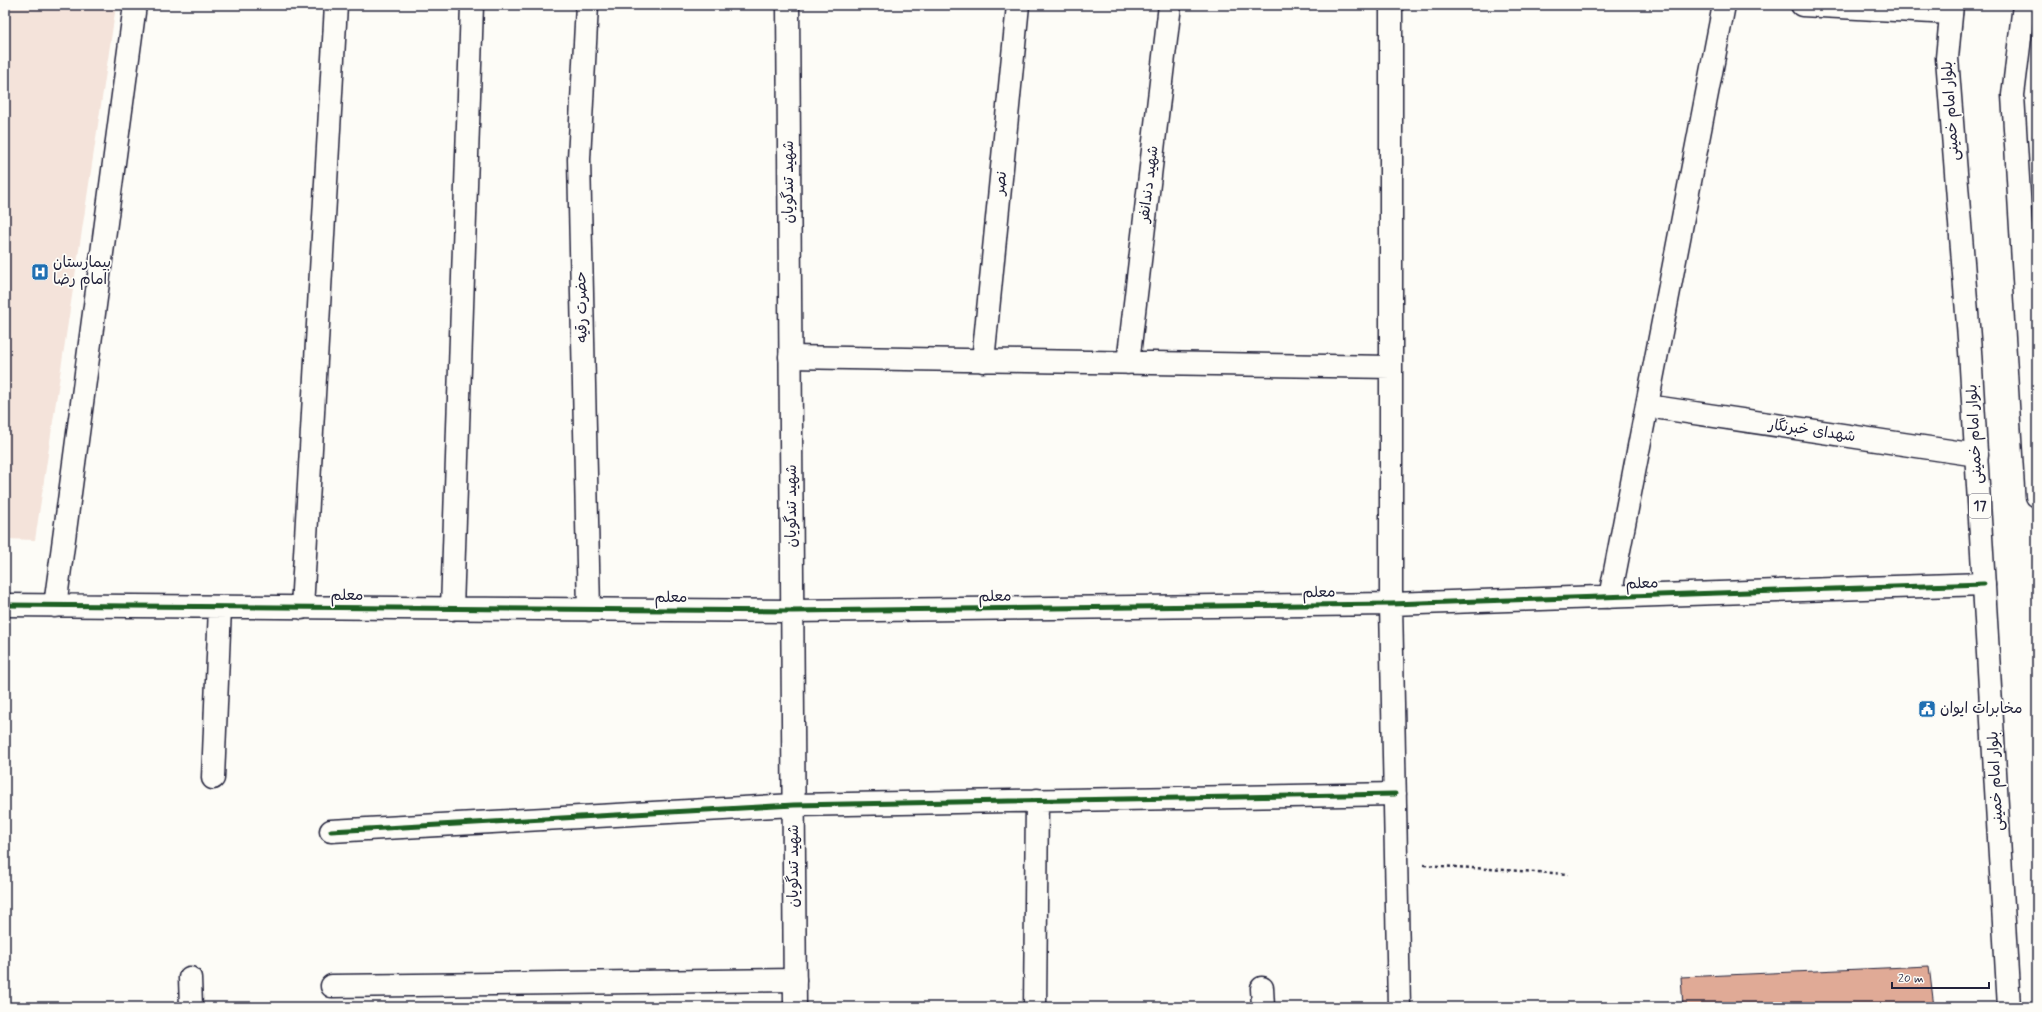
<svg xmlns="http://www.w3.org/2000/svg" width="2042" height="1012" font-family="Mynerve,'Playpen Sans Arabic',sans-serif">
  <style>
    .built { fill: #f4e3da }
    .building { fill: #e0aa96; stroke: #22223b }
    .lines { fill: none; stroke-linecap: round; stroke-linejoin: round }
    .minor-casing { stroke: #22223b; stroke-width: 25 }
    .tertiary-casing { stroke: #22223b; stroke-width: 25 }
    .primary-casing { stroke: #22223b; stroke-width: 25 }
    .path { stroke: #22223b; stroke-width: 2.5; stroke-dasharray: 3 3; stroke-linecap: butt }
    .minor { stroke: #fdfcf7; stroke-width: 22 }
    .tertiary { stroke: #fdfcf7; stroke-width: 22 }
    .primary { stroke: #fdfcf7; stroke-width: 22 }
    .cycleway-casing { stroke: #fdfcf7; stroke-width: 8 }
    .cycleway { stroke: #1b5e20; stroke-width: 5 }
    .labels { text-anchor: middle; dominant-baseline: central; stroke-width: 3.5; stroke-linejoin: round; paint-order: stroke }
    .shield { fill: #fdfcf7; stroke: #646373; stroke-width: 1 }
    .shield-label { font-size: 14px; font-weight: bold; fill: #22223b }
    .street-label { font-size: 15px; fill: #22223b; stroke: #fdfcf7 }
    .poi-label { font-size: 15px; fill: #22223b; stroke: #fdfcf7; text-anchor: start }
  </style>
  <rect width="100%" height="100%" fill="#fdfcf7"/>
  <filter id="ink" filterUnits="userSpaceOnUse"><feTurbulence type="fractalNoise" baseFrequency=".025" numOctaves="2"/><feDisplacementMap in="SourceGraphic" scale="8" xChannelSelector="R" yChannelSelector="G"/><feConvolveMatrix kernelMatrix="1 2 1 2 8 2 1 2 1" color-interpolation-filters="sRGB"/></filter>
  <g filter="url(#ink)">
    <path class="built" d="M5,5l111,1 -81,534 -30,-1z"/>
    <path class="building" d="M1929,966l5,41h-251l-2,-30z"/>
    <g class="lines">
      <defs>
        <path id="minor" d="M587,5l-8,154 10,451
          M1391,5v599l8,403
          M1802,5l149,8
          M790,357l601,10
          M983,361l35,-356
          M1128,363l42,-358
          M1647,406l330,49
          M1610,597l114,-592
          M5,605l787,6 599,-7 593,-20
          M55,606l80,-601
          M302,608l34,-603
          M452,609l20,-604
          M213,778l7,-171
          M331,831l463,-26 601,-11
          M190,978l1,29
          M332,986l463,-6
          M1262,988l1,19
          M1035,1007l2,-207"/>
        <path id="tertiary" d="M788,5l7,1002"/>
        <path id="primary" d="M1952,5l-5,53 23,293 39,656
          M2024,5l-11,90 24,401"/>
      </defs>
      <use href="#minor" class="minor-casing"/>
      <use href="#tertiary" class="tertiary-casing"/>
      <use href="#primary" class="primary-casing"/>
      <path class="path" d="M1424,865l144,9"/>
      <use href="#minor" class="minor"/>
      <use href="#tertiary" class="tertiary"/>
      <use href="#primary" class="primary"/>
      <defs>
        <path id="cycleway" d="M5,605l787,6 599,-7 593,-20
          M331,831l463,-26 601,-11"/>
      </defs>
      <use href="#cycleway" class="cycleway-casing"/>
      <use href="#cycleway" class="cycleway"/>
    </g>
  </g>
  <defs>
    <symbol id="hospital-square" viewBox="-11 -11 22 22"><rect x="-9" y="-9" width="18" height="18" rx="4" fill="#1f6fb2" stroke="#fdfcf7"/><path d="M-5-5h3v3.5h4V-5h3V5h-3V1.5h-4V5h-3Z" fill="#fff"/></symbol>
    <symbol id="civic-square" viewBox="-11 -11 22 22"><rect x="-9" y="-9" width="18" height="18" rx="4" fill="#1f6fb2" stroke="#fdfcf7"/><path d="M-.6-6.5H3V-4.5H.6V-3L4-1V1h2V6H-6V1h2V-1L-.6-3ZM-1.2 2.5V6h2.4V2.5Z" fill="#fff"/></symbol>
  </defs>
  <g fill-rule="evenodd">
    <use href="#hospital-square" x="30" y="262" width="20" height="20"/>
    <use href="#civic-square" x="1917" y="699" width="20" height="20"/>
  </g>
  <g class="labels">
    <rect class="shield" x="1969" y="494" width="22" height="24" rx="3"/>
    <g class="shield-label">
      <text x="1980" y="506">17</text>
    </g>
    <g class="street-label">
      <text transform="translate(1951 111) rotate(-94)">بلوار امام خمینی</text>
      <text transform="translate(789 182) rotate(-90)">شهید تندگویان</text>
      <text transform="translate(1001 183) rotate(-84)">نصر</text>
      <text transform="translate(1149 184) rotate(-83)">شهید دندانفر</text>
      <text transform="translate(582 307) rotate(-91)">حضرت رقیه</text>
      <text transform="translate(1812 431) rotate(8)">شهدای خبرنگار</text>
      <text transform="translate(1975 434) rotate(-93)">بلوار امام خمینی</text>
      <text transform="translate(792 506) rotate(-90)">شهید تندگویان</text>
      <text transform="translate(1642 584) rotate(-2)">معلم</text>
      <text transform="translate(1319 593) rotate(-1)">معلم</text>
      <text x="347" y="596">معلم</text>
      <text transform="translate(995 597) rotate(-1)">معلم</text>
      <text x="671" y="598">معلم</text>
      <text transform="translate(1996 781) rotate(-93)">بلوار امام خمینی</text>
      <text transform="translate(794 866) rotate(-90)">شهید تندگویان</text>
    </g>
    <g class="poi-label">
      <text x="53" y="263">بیمارستان<tspan x="53" dy="17">امام رضا</tspan></text>
      <text x="1940" y="709">مخابرات ایوان</text>
    </g>
  </g>
  <rect width="2042" height="1012" fill="none" stroke="#fdfcf7" stroke-width="20"/>
  <rect x="10" y="10" width="2022" height="992" fill="none" stroke="#22223b" stroke-width="1.5" filter="url(#ink)"/>
  <path d="M1892 982v6h97v-6" fill="none" stroke="#22223b" stroke-width="2"/>
  <text x="1898" y="982" font-size="12" fill="#22223b" stroke="#fdfcf7" stroke-width="3" paint-order="stroke">20 m</text>
</svg>
